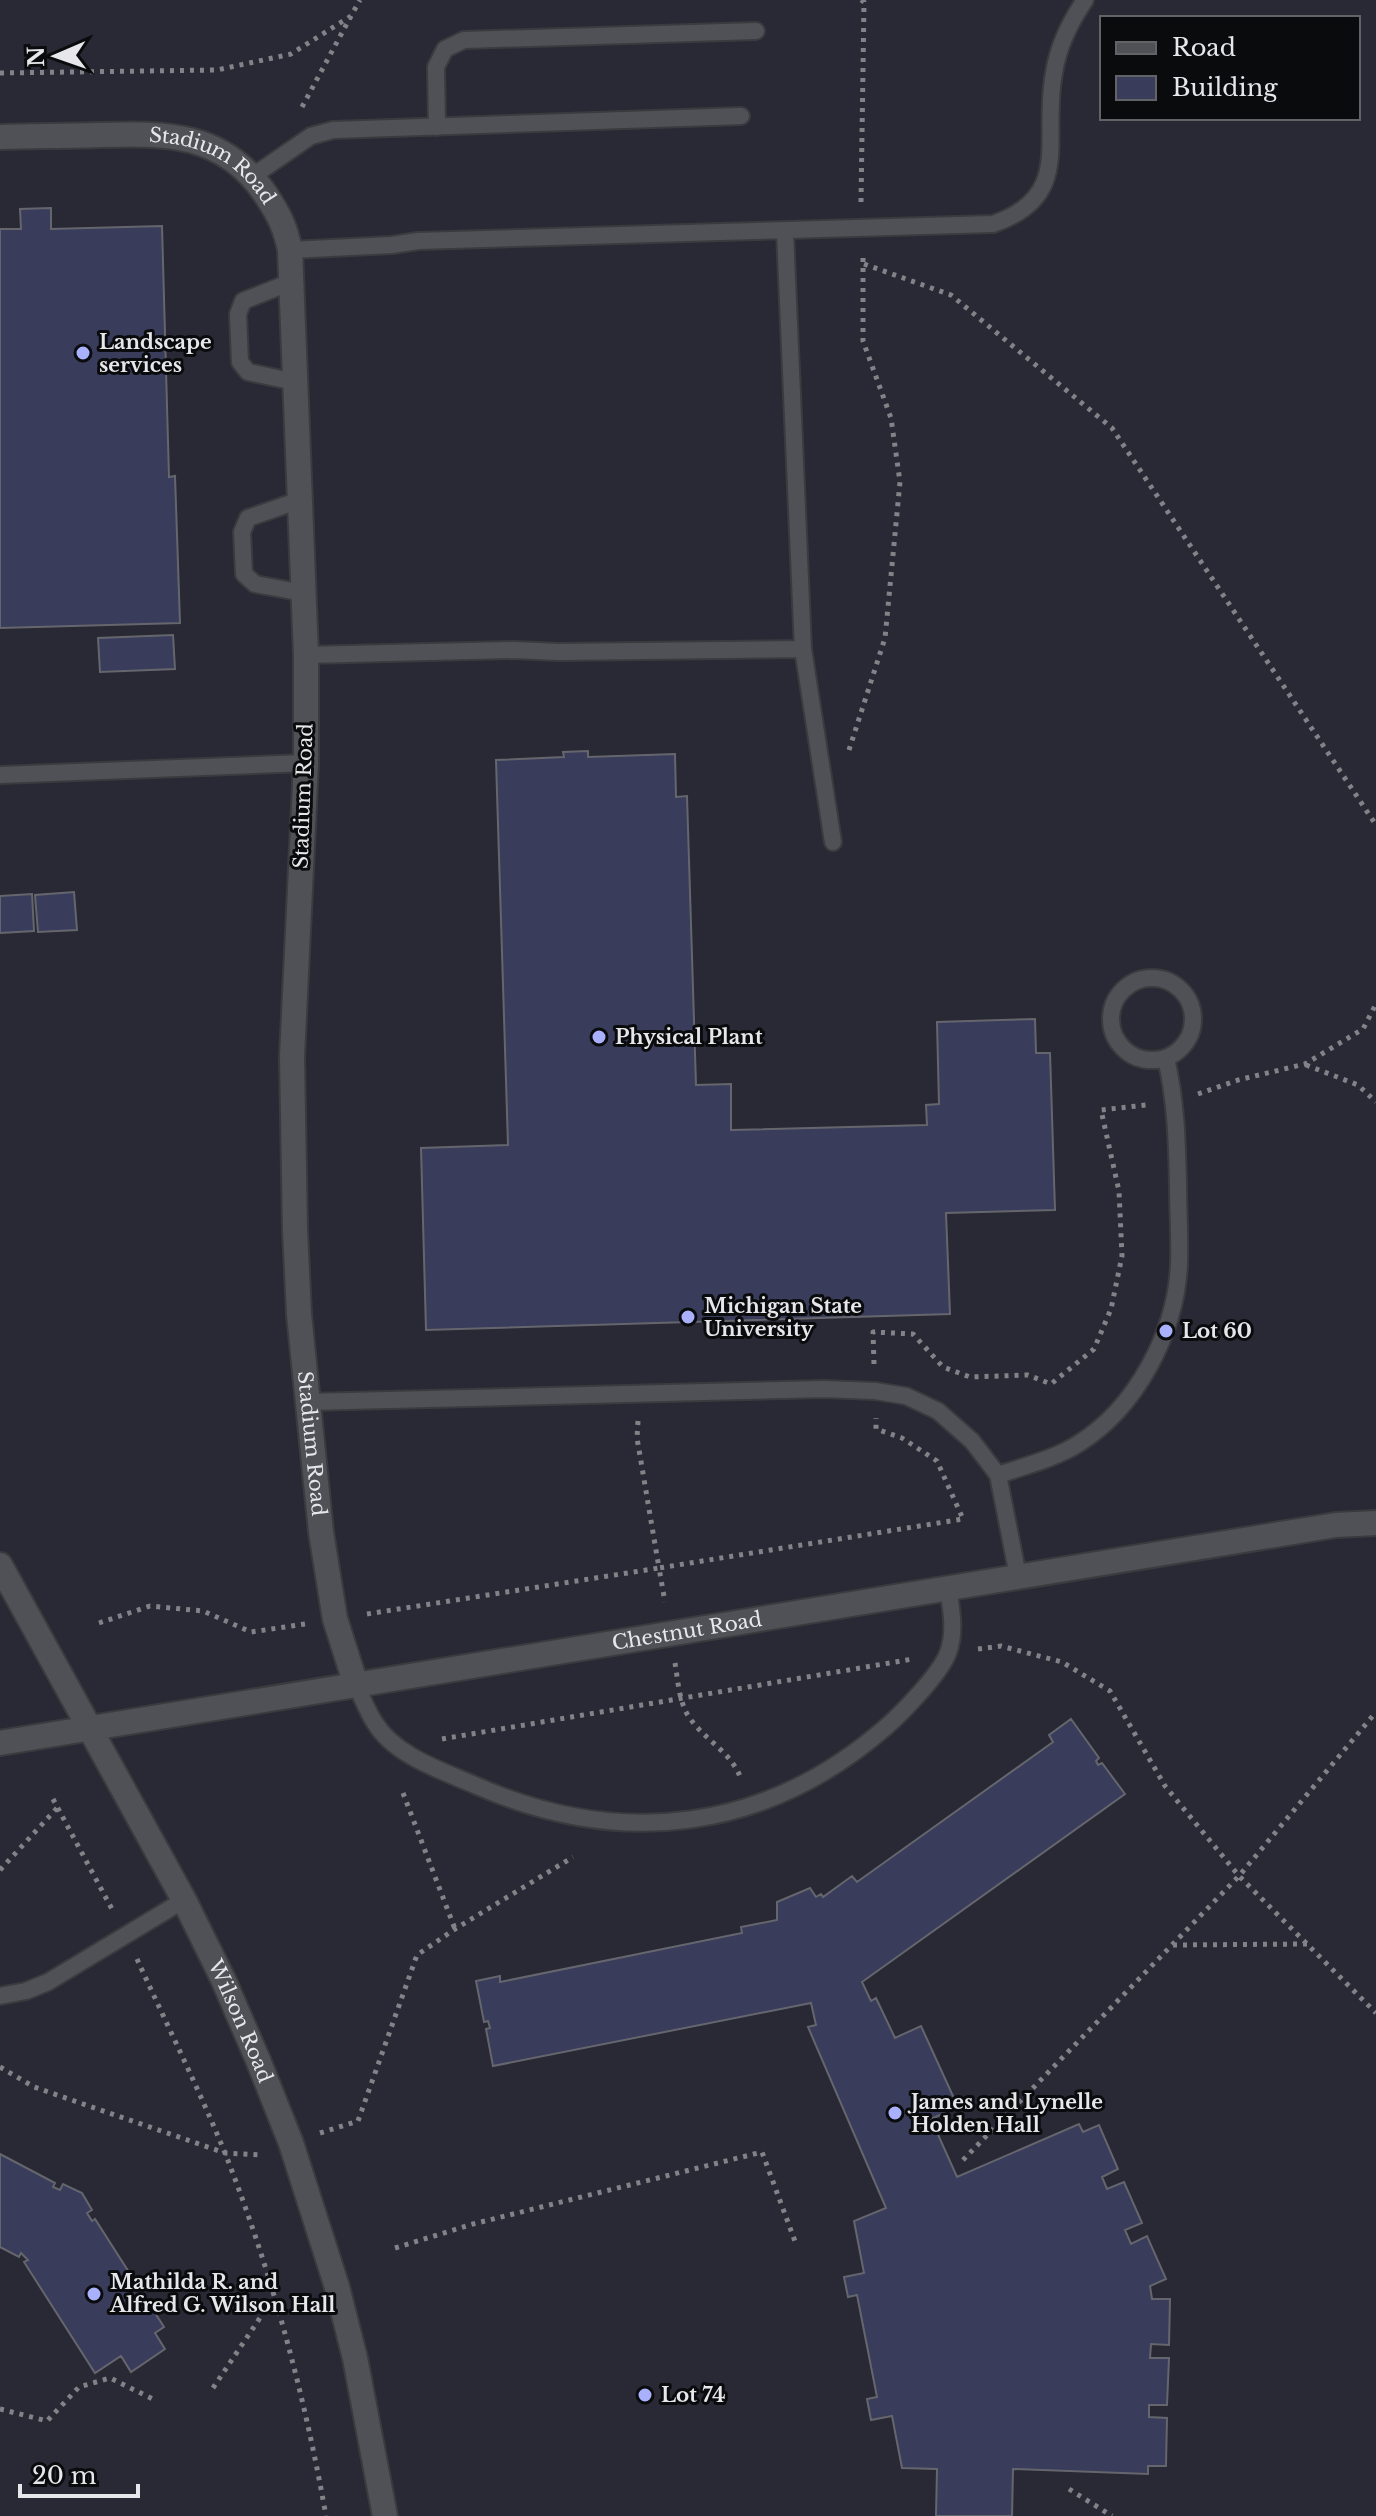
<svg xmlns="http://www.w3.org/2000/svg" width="1376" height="2516" font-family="'Libre Baskerville',serif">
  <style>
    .built { fill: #282934; fill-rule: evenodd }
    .building { fill: #393c5a; stroke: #65666d; stroke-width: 2 }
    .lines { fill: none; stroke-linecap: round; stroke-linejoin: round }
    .lane-casing { stroke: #3b3b3f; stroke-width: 20 }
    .street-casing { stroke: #3b3b3f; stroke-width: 28 }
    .path { stroke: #828388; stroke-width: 5; stroke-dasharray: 4 6; stroke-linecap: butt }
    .lane { stroke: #505157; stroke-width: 16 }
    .street { stroke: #505157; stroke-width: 24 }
    .poi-dot { fill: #a9b0fc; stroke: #0a0b0d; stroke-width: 3 }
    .labels { text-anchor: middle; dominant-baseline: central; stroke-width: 6; stroke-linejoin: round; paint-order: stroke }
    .street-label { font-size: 20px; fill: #e7e7eb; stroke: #0a0b0d }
    .poi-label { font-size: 20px; font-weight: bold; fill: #e7e7eb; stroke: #0a0b0d; text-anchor: start }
  </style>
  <rect width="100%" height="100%" fill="#202127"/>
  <path class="built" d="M0,0h1376v2516h-1376zM1102,18h256v100h-256z"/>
  <path class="building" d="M51,208v21l111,-3 7,251 6,-1 5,147 -180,5v-399h21l-1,-20z
    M173,635l2,34 -75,3 -2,-34z
    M588,751v6l87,-3 1,43 11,-1 9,289 35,-1v46l196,-5 -1,-20 13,-1 -2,-82 98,-3 1,34h14l5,157 -109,3 4,101 -524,16 -5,-182 87,-3 -12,-385 68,-3 -1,-5z
    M74,892l3,38 -39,2 -3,-37z
    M32,894l2,37 -34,2v-37z
    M1071,1719l28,39 -3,3 2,4 4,-2 23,31 -263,188 9,19 5,-3 19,40 26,-12 37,81 -27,12 26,58 122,-53 4,8 16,-7 19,44 -16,8 5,12 17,-7 18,41 -17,7 6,14 16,-8 19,43 -16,7 2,13h18l-1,46 -18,-1 -1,14h19l-2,47h-18v12l18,1 -1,48h-18v8l-135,-5 -1,47h-76l1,-47 -35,-1 -10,-52 -21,4 -4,-21 10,-2 -20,-102 -9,2 -4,-20 20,-4 -10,-52 32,-13 -78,-181 8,-2 -5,-22 -318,63 -7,-37 4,-1 -2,-7 -4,1 -8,-41 24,-5v6l242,-49 -1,-6 36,-7v-18l33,-14 6,9 5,-3 2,3 29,-21 5,6 196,-140 -4,-7z
    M0,2154l55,29 -2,4 7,3 3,-6 19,9 10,17 -5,3 5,8 3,-2 69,108 -9,6 10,16 -34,23 -10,-16 -26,17 -71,-111 4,-2 -7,-7 -2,4 -19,-10z"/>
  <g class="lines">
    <defs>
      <path id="lane" d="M437,127l-1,-60 9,-18 19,-9 292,-9
        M253,176l58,-40 22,-6 408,-14
        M785,232l18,417
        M290,250l102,-5 26,-4 575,-17c82,-28 48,-86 61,-151 4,-26 16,-51 31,-73
        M291,282l-48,19 -5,13 2,48 8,10 47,10
        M300,500l-52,18 -6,14 2,42 11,10 49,9
        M306,655l208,-5 45,2 244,-3 30,193
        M0,775l306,-12
        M1111 1019a41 41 0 1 1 82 0a41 41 0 1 1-82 0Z
        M308,1402l516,-13 51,2 31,5 32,15 34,30 26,34 20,101
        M998,1475c26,-9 56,-16 80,-31 58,-36 98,-111 101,-180 1,-26 -1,-53 -1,-79 -1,-45 -2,-83 -12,-127
        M356,1685c6,12 11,26 19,38 20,33 68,48 102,63 145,63 288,46 409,-59 17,-15 54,-53 62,-74 8,-21 3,-45 0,-66
        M0,1996l26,-5 22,-9 136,-82"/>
      <g id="street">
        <path id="s1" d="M0,137c33,-1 65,-1 98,-2 68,-2 126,-3 168,60 13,20 19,31 24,55l16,405v108l-14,294 3,173 4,84 22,218 14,87 21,66"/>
        <path id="s2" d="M0,1565l184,335 39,79 35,81 33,83 46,144 18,71 30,158"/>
        <path id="s3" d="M0,1743l1336,-218 40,-2"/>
      </g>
    </defs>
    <use href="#lane" class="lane-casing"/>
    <use href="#street" class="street-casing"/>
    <path class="path" d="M0,73l217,-3 74,-16 60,-38 9,-16
      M302,107l49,-91
      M861,202l3,-200 -3,-2
      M864,264l87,31 161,133 264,397
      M849,750l36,-112 15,-156 -9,-64 -28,-77v-85
      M1306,1065l52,20 18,17
      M1198,1094l40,-14 67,-16 58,-35 13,-25
      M874,1364l-1,-32 40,2 30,33 27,10 58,-2 23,9 43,-35 17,-40 11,-53 -3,-65 -18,-81 45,-5
      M638,1421l-1,17 22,130 304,-49 -26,-58 -35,-23 -26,-9v-11
      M367,1614l292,-46 6,34
      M99,1623l51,-17 53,5 48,21 54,-8
      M978,1649l23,-3 61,16 48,29 55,95 74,90 137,137
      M675,1663c3,18 4,39 14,54 16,24 42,34 52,62
      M442,1739l471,-80
      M403,1793l52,136
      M53,1799l60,112
      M0,1870l58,-63
      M1173,1945l134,-1
      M137,1959c29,64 61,128 88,194 46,117 79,239 101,363
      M0,2067l34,20 191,66 37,2
      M320,2133l38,-12 59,-166 38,-26 118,-72
      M963,2160l276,-284 137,-164
      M395,2248l78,-24 289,-72 34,92
      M213,2388l61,-91
      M0,2409l47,12 32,-34 31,-9 45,22
      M1069,2489l43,27"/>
    <use href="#lane" class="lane"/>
    <use href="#street" class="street"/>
  </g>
  <g class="poi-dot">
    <circle cx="83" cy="353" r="8"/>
    <circle cx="599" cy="1037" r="8"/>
    <circle cx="688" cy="1317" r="8"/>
    <circle cx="1166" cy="1331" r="8"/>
    <circle cx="895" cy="2113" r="8"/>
    <circle cx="94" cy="2294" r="8"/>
    <circle cx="645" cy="2395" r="8"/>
  </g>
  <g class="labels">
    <g class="street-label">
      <text stroke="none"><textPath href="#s1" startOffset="222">Stadium Road</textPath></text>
      <text transform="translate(303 796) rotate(-88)">Stadium Road</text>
      <text stroke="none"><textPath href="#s1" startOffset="1542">Stadium Road</textPath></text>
      <text stroke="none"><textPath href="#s3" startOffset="696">Chestnut Road</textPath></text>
      <text stroke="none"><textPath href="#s2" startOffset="516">Wilson Road</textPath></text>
    </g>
    <g class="poi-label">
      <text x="99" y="342">Landscape<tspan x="99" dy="23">services</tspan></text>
      <text x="615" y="1037">Physical Plant</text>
      <text x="704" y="1306">Michigan State<tspan x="704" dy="23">University</tspan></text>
      <text x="1182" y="1331">Lot 60</text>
      <text x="911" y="2102">James and Lynelle<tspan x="911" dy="23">Holden Hall</tspan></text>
      <text x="110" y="2282">Mathilda R. and<tspan x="110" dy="23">Alfred G. Wilson Hall</tspan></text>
      <text x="661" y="2395">Lot 74</text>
    </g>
  </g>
  <rect x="1100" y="16" width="260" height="104" fill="#0a0b0d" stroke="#626366" stroke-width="2"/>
  <rect x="1116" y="42" width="40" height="12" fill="#505157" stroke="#626366" stroke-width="2"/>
  <text x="1172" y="56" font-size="24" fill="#e7e7eb">Road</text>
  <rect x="1116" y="76" width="40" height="24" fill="#393c5a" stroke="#626366" stroke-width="2"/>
  <text x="1172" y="96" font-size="24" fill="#e7e7eb">Building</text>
  <g transform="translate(56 56) rotate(268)" stroke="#0a0b0d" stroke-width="6" paint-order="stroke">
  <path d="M0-6L14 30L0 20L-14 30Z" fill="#e7e7eb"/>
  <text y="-12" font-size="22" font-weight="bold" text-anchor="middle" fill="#e7e7eb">N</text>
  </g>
  <path d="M20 2484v12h118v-12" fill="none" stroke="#e7e7eb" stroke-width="4"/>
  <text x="32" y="2484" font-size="24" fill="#e7e7eb" stroke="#0a0b0d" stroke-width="6" paint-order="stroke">20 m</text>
</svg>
